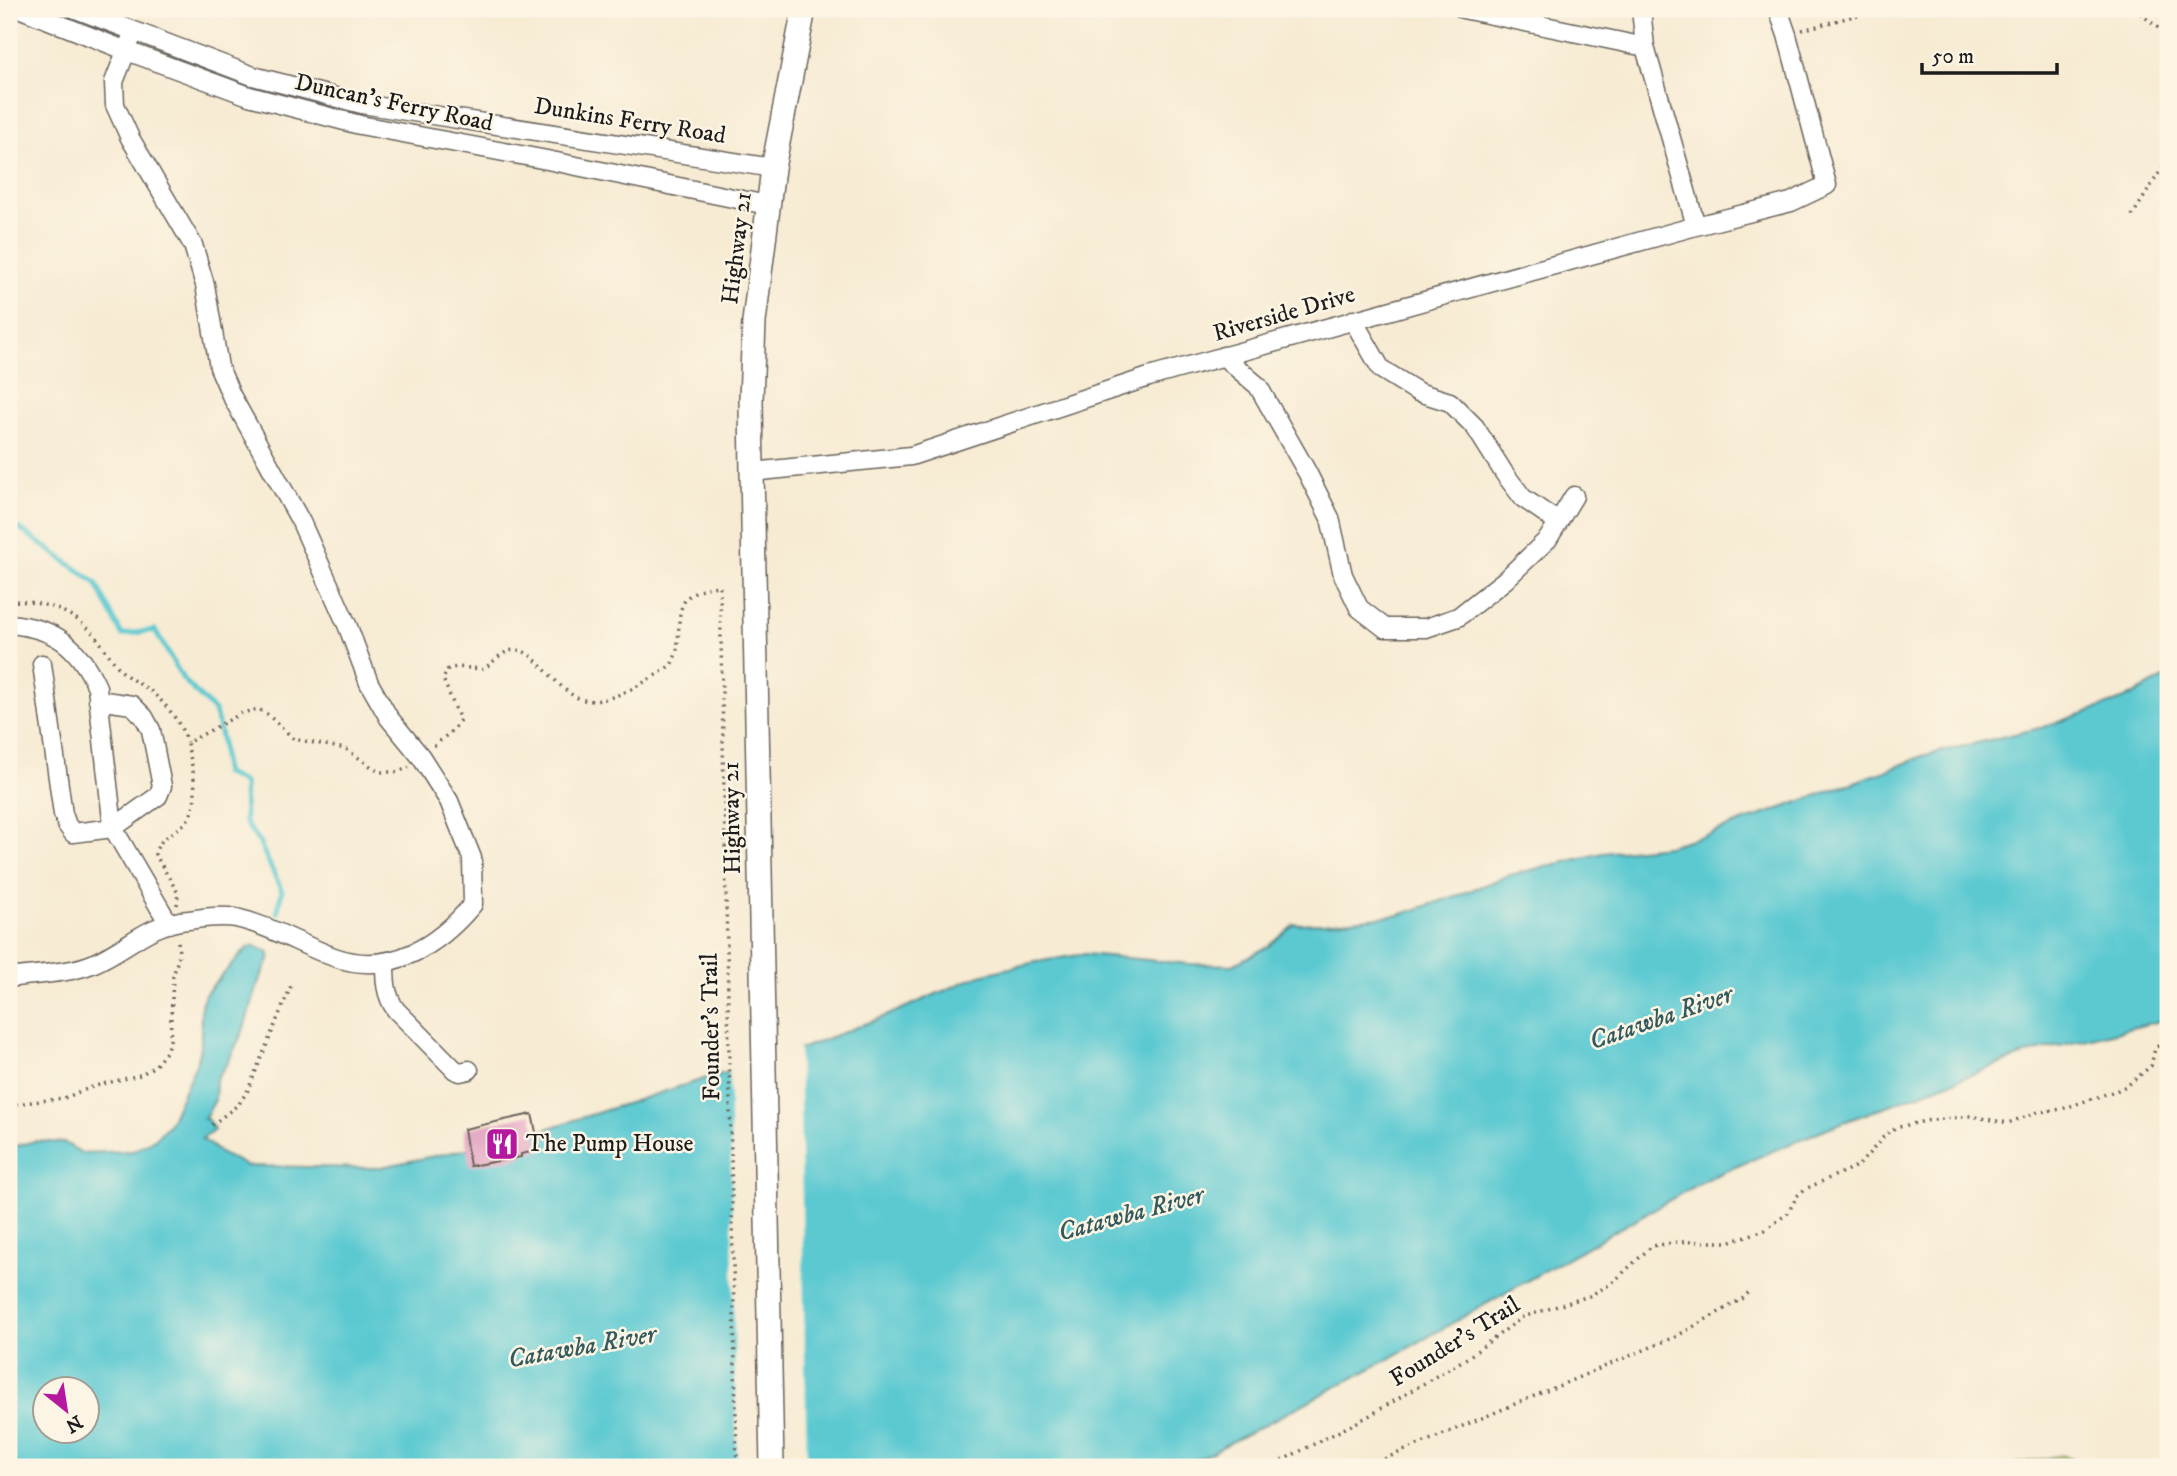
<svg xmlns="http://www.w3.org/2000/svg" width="2177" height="1476" font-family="'IM FELL DW Pica',serif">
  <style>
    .green { fill: #b1d078; stroke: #66764a; stroke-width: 2 }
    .water { fill: #5cc9d1; stroke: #3c7276; stroke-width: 2; fill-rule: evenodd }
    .pier { fill: #f7ebd3 }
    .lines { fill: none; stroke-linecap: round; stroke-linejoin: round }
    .stream { stroke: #5cc9d1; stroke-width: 5 }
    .building { fill: #e09abe }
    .minor-casing { stroke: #69645c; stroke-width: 21 }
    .major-casing { stroke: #69645c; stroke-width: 26 }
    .path { stroke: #69645c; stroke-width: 3.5; stroke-dasharray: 2 5; stroke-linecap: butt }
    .minor { stroke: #fff; stroke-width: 18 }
    .major { stroke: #fff; stroke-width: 23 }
    .labels { text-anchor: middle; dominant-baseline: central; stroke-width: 5; stroke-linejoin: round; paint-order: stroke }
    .street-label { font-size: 24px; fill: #1c1c1c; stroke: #fcf5e5 }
    .poi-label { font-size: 24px; fill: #1c1c1c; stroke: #fcf5e5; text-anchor: start }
    .water-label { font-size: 26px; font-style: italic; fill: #32595b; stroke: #fcf5e5 }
  </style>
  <rect width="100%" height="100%" fill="#fcf5e5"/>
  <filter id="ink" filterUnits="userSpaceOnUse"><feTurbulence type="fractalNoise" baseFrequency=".0143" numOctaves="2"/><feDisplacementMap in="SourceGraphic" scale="14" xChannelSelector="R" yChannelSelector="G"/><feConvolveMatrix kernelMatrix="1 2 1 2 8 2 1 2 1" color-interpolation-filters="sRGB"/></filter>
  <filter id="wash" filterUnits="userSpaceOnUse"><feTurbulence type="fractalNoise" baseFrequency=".00686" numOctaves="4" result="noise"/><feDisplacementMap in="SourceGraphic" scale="28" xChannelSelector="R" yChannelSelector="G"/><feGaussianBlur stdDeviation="1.57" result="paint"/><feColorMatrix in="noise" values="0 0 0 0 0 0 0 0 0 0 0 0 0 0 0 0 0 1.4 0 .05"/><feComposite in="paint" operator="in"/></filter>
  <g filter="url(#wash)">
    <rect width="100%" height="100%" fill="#f7ebd3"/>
    <path class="green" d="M2063,1455l25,12h-87z"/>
    <path class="water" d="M2168,676v343l-141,35 -202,75 -118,50 -320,181 -182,96 -29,11h-1167v-319l26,-7 30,2 17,10 51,-2 23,-13 13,-14 27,-60 5,-20v-38l4,-12 42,-46 7,-2 14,6 2,6 -10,21 -17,52 -15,31 -12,17 -1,21 -11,19h3l7,10 -12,10c7,4 12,10 18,14 9,5 18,7 26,13l131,2 138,-29 198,-63 45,-11 128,-49 94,-41 56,-13 49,-8 104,10 44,1 36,-19 25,-22 30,-1 75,-8 60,-20 51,-20 93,-22 64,-7 39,-11 188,-67 28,-12 122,-29 81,-28zM46,1388h42v42h-42z"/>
    <path class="pier" d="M799,1046l8,421h-70l-8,-398 28,-7z"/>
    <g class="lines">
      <path class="stream" d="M19,528l77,55 26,52 33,-5 28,49 32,33 7,29 2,32 20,10 1,40 14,19 23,49 -5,23"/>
    </g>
    <g id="blocks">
      <path class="building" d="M532,1114l8,36 -19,4v3l-51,9 -6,-37z"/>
    </g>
  </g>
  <g filter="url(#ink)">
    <use href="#blocks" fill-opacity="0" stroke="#69645c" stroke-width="2"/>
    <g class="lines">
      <defs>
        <path id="minor" d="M21,9l106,42 122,45 111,29 187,35 220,45
          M76,9l177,67 109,28 411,64
          M1463,9l182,38
          M1641,9l4,38 51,179
          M1353,320l28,49 37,23 32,10 25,25 29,46 19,25 35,24
          M1223,356l35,30 49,86 23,46 13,57 16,33 26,20h41l32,-11 47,-37 43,-41 26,-43
          M752,472l159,-16 238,-79 547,-151 95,-24 36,-17 -40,-150 -9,-26
          M9,624c46,4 69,21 88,63l16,141 56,96
          M42,664l21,150 4,11 6,8 40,-5 45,-32 4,-10 -11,-56 -7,-13 -12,-12 -34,-5
          M385,962c0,17 0,33 11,48l59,60 5,2 9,-2
          M9,978c27,-4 58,-4 83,-14 36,-15 54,-40 96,-44 15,-2 32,-5 48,-2 35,8 65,27 98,39 57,20 105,-12 139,-53l-1,-46 -23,-57 -28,-44 -32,-39 -20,-35 -21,-56 -47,-105 -70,-127 -12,-28 -14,-82 -12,-40 -63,-107 -15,-33 -1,-23 20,-51"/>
        <path id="major" d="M772,1467l-20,-995 -1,-72 3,-78 19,-154 31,-159"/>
      </defs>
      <use href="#minor" class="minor-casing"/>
      <use href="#major" class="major-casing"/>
      <path class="path" d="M2135,9l33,27
        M1802,30l78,-21
        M2132,216l36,-57
        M9,601c33,0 65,9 87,36 10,12 18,28 30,38 7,6 16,10 23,15 16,12 32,33 38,52
        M434,746l20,-17 6,-9 -17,-41 5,-10 9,-2 25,2c12,-5 18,-18 32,-19 11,-1 20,8 27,16 11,10 23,26 37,32 26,12 71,-18 93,-33 19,-31 -12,-75 49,-79l17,881
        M177,905l1,-12 -23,-39c4,-17 19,-20 30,-31 18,-19 7,-57 2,-80l55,-30 16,-4 9,5 27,25 52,10 33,23h19l11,-5
        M9,1105l55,-7 31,-12 45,-11 15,-9 11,-14 4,-12 3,-63 6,-22 -1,-15
        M212,1125l27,-21 9,-14 43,-104
        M1269,1467l98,-50 100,-59 56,-41 66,-21 22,-12 41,-38 27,-4h49l37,-12 23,-17 9,-17 8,-7 54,-24 27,-31 9,-6 30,-7 45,-5 38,7 30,-11 24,-3 56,-19 10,-5 23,-19 4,-18 13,-8
        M1365,1467l310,-130 67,-38 9,-9"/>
      <use href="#minor" class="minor"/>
      <use href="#major" class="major"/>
    </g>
  </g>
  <defs>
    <symbol id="restaurant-square" viewBox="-11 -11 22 22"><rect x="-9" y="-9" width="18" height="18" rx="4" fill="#b5179e" stroke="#fcf5e5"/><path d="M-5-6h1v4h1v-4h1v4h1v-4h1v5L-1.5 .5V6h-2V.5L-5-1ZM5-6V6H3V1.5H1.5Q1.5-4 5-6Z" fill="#fff"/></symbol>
  </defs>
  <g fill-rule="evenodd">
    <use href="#restaurant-square" x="483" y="1125" width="38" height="38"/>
  </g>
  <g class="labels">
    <g class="street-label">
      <text transform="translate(394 103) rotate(12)">Duncan's Ferry Road</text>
      <text transform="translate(630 121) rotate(9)">Dunkins Ferry Road</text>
      <text transform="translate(737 248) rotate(-83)">Highway 21</text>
      <text transform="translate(1284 314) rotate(-16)">Riverside Drive</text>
      <text transform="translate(732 818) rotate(-91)">Highway 21</text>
      <text transform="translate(711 1027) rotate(-91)">Founder's Trail</text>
      <text transform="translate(1455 1342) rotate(-32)">Founder's Trail</text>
    </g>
    <g class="poi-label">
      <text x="526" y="1144">The Pump House</text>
    </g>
    <g class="water-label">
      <text transform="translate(1661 1018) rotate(-19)">Catawba River</text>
      <text transform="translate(1131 1214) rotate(-15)">Catawba River</text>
      <text transform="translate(582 1347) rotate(-10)">Catawba River</text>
    </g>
  </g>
  <rect width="2177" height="1476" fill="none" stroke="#fcf5e5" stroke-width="35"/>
  <g transform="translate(66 1410) rotate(150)"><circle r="33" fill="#fcf5e5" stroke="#a29e95" stroke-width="2"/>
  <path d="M0-5L12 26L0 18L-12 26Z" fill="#b5179e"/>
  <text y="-10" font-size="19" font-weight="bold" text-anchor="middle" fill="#1c1c1c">N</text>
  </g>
  <path d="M1922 63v10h135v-10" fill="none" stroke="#1c1c1c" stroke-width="3.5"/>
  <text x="1932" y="63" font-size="21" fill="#1c1c1c" stroke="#fcf5e5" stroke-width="5" paint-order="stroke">50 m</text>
</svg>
